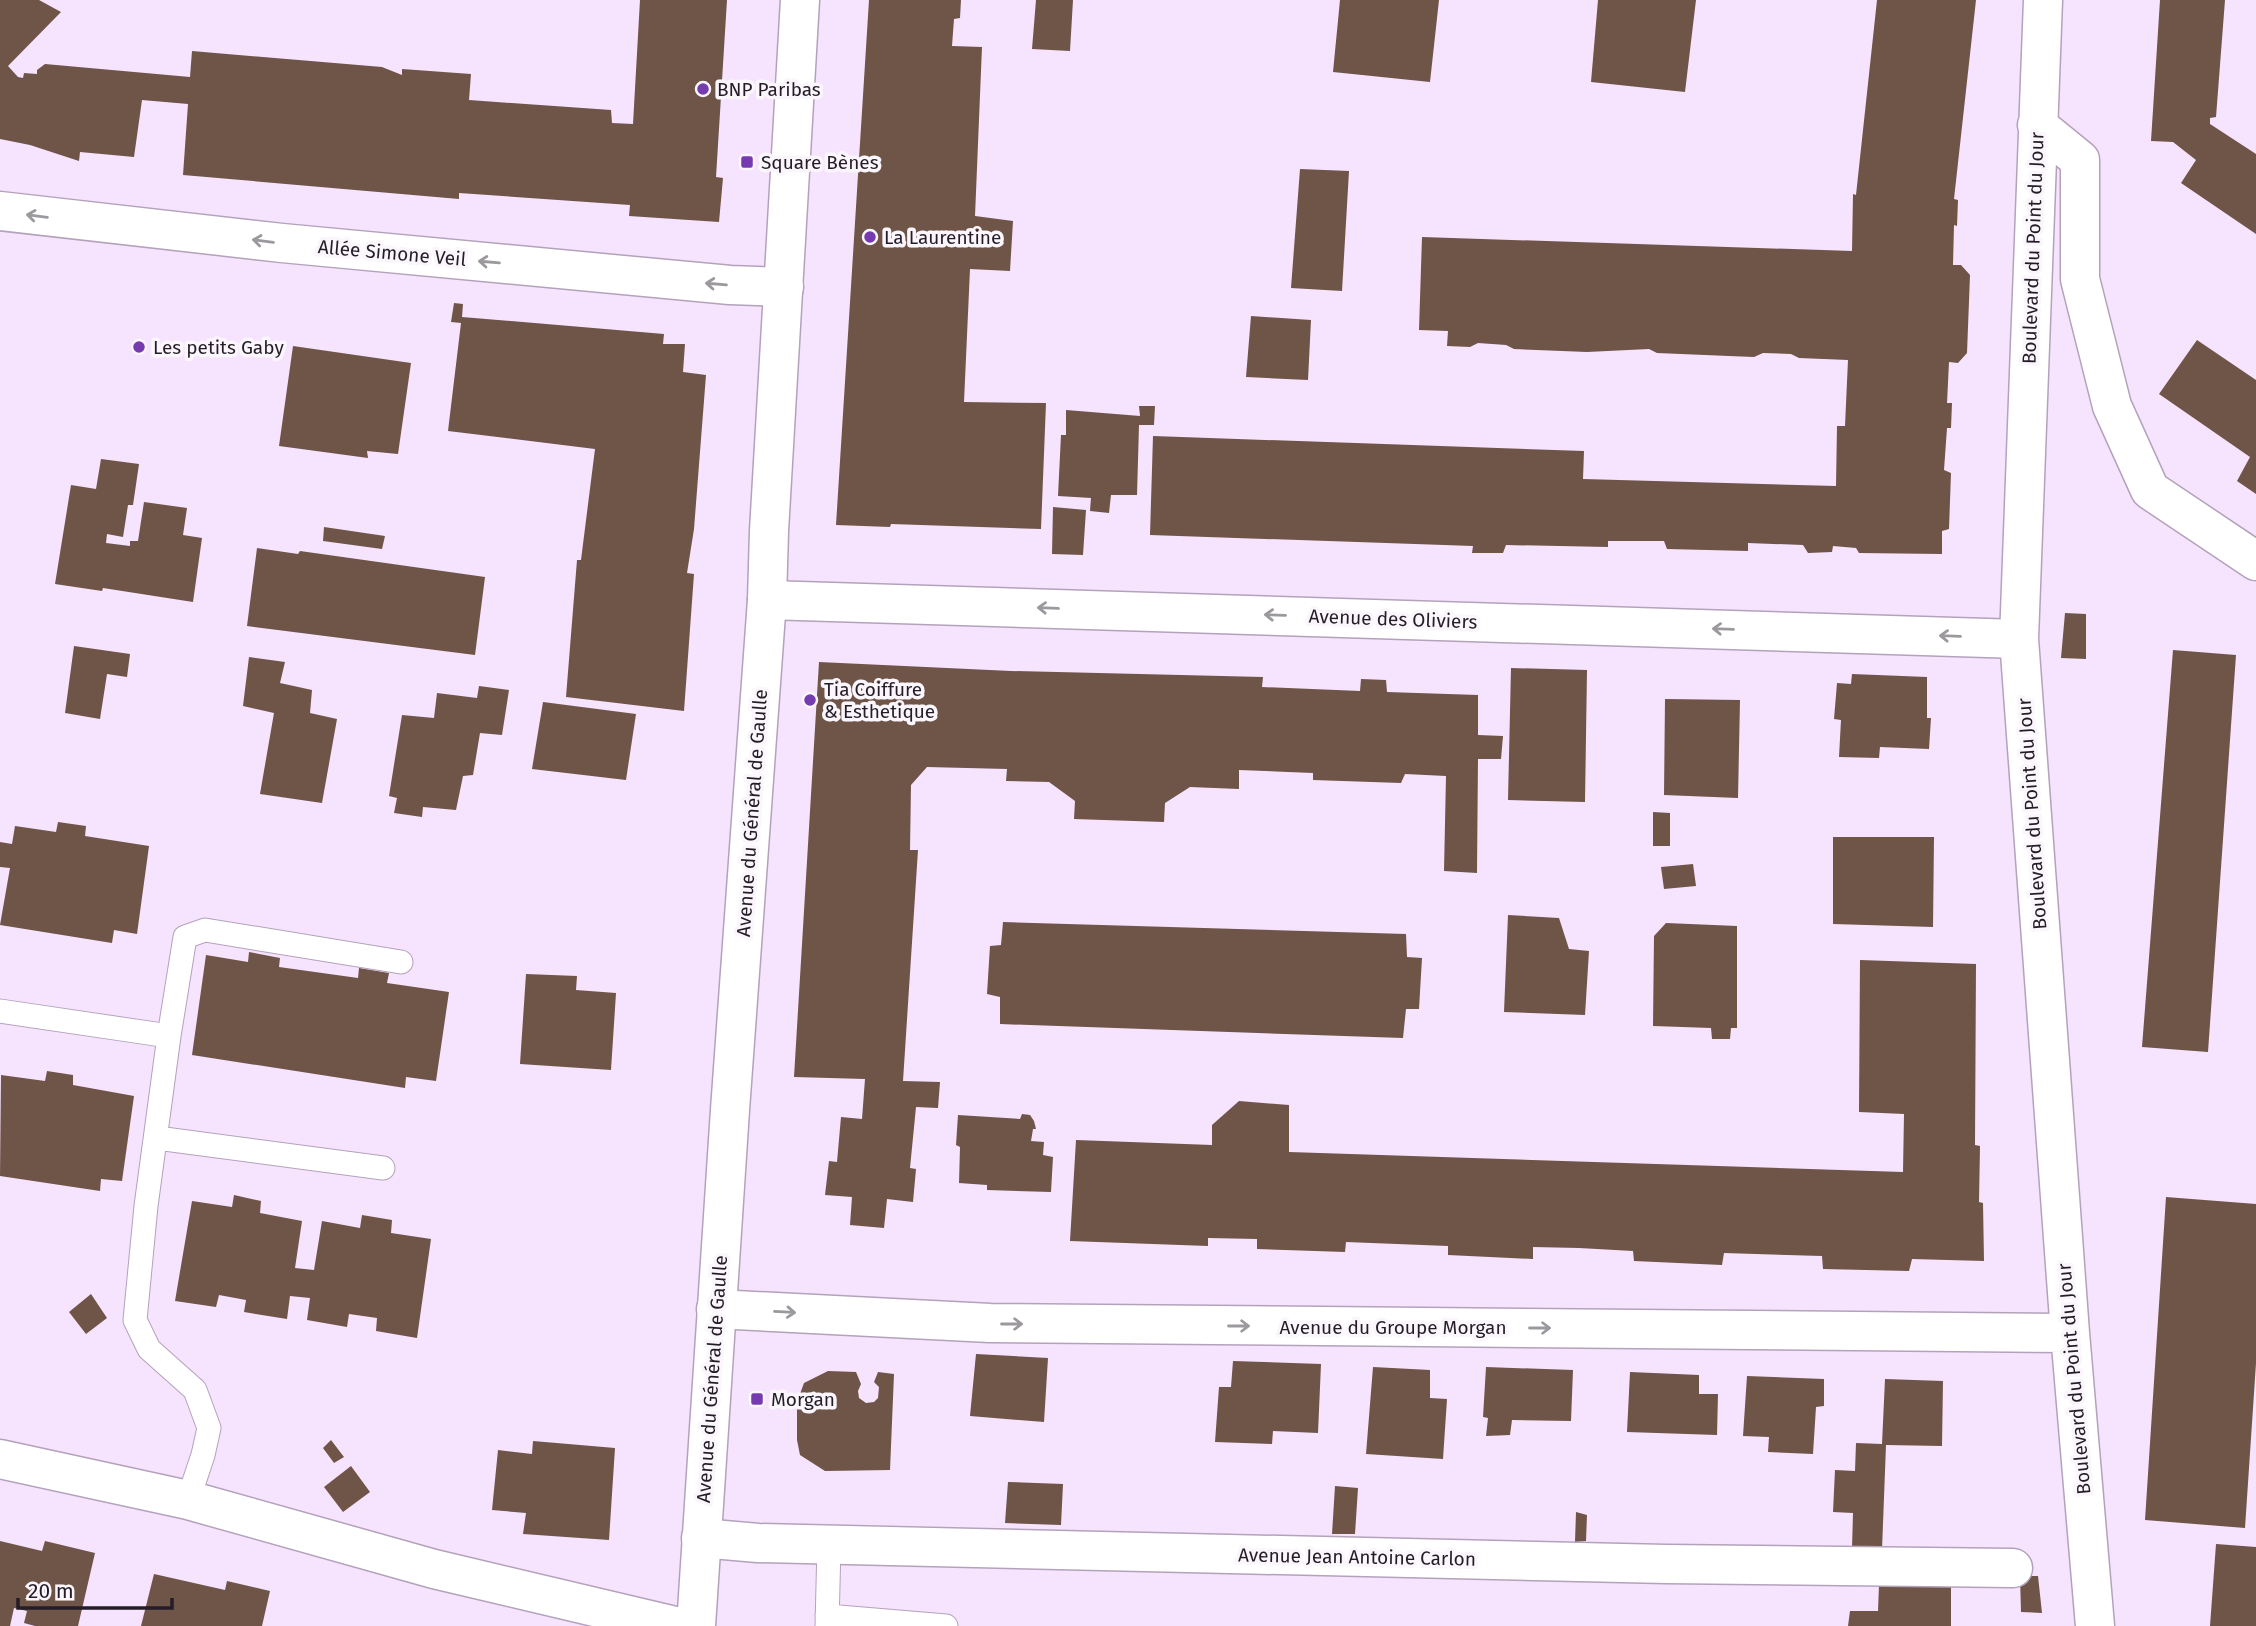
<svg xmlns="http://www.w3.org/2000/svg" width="2256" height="1626" font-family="'Fira Sans',sans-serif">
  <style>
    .building { fill: #6f5448 }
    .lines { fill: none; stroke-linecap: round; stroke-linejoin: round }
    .service-casing { stroke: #b4a2bb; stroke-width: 25 }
    .minor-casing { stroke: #b4a2bb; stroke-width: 41 }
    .secondary-casing { stroke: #b4a2bb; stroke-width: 41 }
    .service { stroke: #fff; stroke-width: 23 }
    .minor { stroke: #fff; stroke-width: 38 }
    .secondary { stroke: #fff; stroke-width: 38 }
    .oneway { stroke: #9c999e }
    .poi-dot { fill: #773bb0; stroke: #faf6fc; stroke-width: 2.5 }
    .labels { text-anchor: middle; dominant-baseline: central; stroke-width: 7; stroke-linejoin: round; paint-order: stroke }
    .poi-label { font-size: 19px; fill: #241d27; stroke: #faf6fc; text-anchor: start }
    .street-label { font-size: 19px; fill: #241d27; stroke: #faf6fc }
  </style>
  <rect width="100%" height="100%" fill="#f6e3fe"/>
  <path class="building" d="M0,0h39l22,12 -53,54 10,11 5,1 1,-5 13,1v-4l8,-6 145,13 2,-26 190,16 20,8v-6l69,5 -2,26 142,10 1,13 21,1 7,-124h87l-11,177 7,1 -4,44 -90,-6 1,-11 -171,-12v6l-276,-24 5,-71 -46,-4 -8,57 -54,-5 -1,9 -49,-16 -30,-6z
    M869,0h92l-1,18 -6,1 -2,27 30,1 -7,169 38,5 -3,50 -40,-2 -6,133 82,1 -5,126 -150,-5 -1,3 -54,-2z
    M1036,0h37l-3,51 -38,-2z
    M1340,0h99l-9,82 -97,-10z
    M1598,0h98l-11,92 -94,-10z
    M1877,0h99l-22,199 4,1 -1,26 -3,-1 -1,40h8l9,10 -3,78 -9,10 -9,-1 -2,41h5l-1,25h-4l-3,42 7,3 -2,56 -7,2v23l-83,-1 -3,-5 -23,-2 -1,6 -24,1 -5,-8 -55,-2v8l-81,-2 -3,-8h-56v6l-102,-2 -3,8h-31l1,-7 -323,-11 3,-99 431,15 -1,28 253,7 1,-60h8l3,-66 -49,-2 -8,-4 -28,-1 -9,4 -25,-1 -72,-3 -8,-4 -62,3 -73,-3 -8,-4 -28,-2 -8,4 -23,-1 1,-15 -29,-1 3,-93 430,14 1,-57 3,1z
    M2160,0h65l-9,117 -6,1v6l46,30v80l-75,-51 15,-23 -23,-18 -22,-1z
    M1300,169l49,2 -7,120 -51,-3z
    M454,303l9,1 -1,13 202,17 -1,10h22l-2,28 23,3 -12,154 -7,44 7,1 -10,137 -118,-14 11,-137h4l14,-111 -147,-18 13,-108 -10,-1z
    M1251,316l60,4 -3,60 -62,-3z
    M2197,340l59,40v114l-19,-13 13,-24 -91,-63z
    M293,346l118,17 -13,91 -31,-3 1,7 -89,-12z
    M1139,406h16l-1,19h-15l-2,70h-26l-2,18 -19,-2 1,-13 -33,-2 3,-61h5v-25l74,6z
    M101,459l38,5 -6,41h-5l-5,32 -16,-3 -1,9 24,3v-5h8l6,-39 43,6 -4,27 19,3 -9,64 -90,-14 -1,3 -47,-7 16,-99 25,4z
    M1053,507l33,3 -3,45 -31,-1z
    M324,527l61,9 -3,13 -59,-8z
    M257,548l41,6 2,-3 185,26 -10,78 -228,-29z
    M2065,613l21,1v45l-25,-1z
    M74,646l56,8 -3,23 -20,-3 -7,45 -35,-6z
    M2173,650l63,5 -28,397 -66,-5z
    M249,657l36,5 -5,21 32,7 -2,23 27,6 -15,84 -62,-9 14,-81 -31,-7z
    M819,662l192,9 252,6 -1,10 98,4 1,-12 25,1 1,12 91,3v40l25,1 -2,23h-23l-1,114 -33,-2 2,-95 -41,-2 -4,9 -88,-3v-7l-74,-3v19l-49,-2 -25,16 -1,19 -90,-3 1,-18 -26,-19 -43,-1 1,-12 -80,-2 -16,18 -1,65h8l-15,231 37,1 -2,26 -22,-1 -6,61 6,1 -3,33 -26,-3 -3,29 -34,-3 2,-28 -27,-2 4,-34 8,1 4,-45 21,2 3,-40 -71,-2z
    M1511,668l76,2 -2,132 -77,-2z
    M1852,674l75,3v41h4l-2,31 -49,-2 -1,11 -40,-1 2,-37 -7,-1 3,-36 14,1z
    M479,686l30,4 -7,45 -22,-2 -7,42 -10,1 -7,34 -33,-3 -1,10 -28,-4 3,-15 -8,-2 13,-81 32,3 3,-25 40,5z
    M1665,699l75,1 -2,98 -74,-3z
    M543,702l93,12 -10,66 -94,-11z
    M1653,812l17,1v33h-17z
    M58,822l28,4 -1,10 64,10 -12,88 -23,-4 -2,13 -112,-18 10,-57 -10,-1v-25l12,2 3,-18 41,6z
    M1833,837h101l-1,90 -100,-3z
    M1693,864l3,22 -32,3 -3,-22z
    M1508,915l51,3 10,31 20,2 -4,64 -81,-3z
    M1003,922l403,12 1,23 15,1 -3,51h-13l-3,29 -403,-14v-27l-13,-3 3,-48 11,-1z
    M1666,923l71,3v102h-6l-1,11h-18l-1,-11 -58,-2 1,-90z
    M249,952l31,6 -1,9 79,11 1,-10 30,5 -2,10 62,9 -13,89 -30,-4 -1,11 -213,-33 14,-100 42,7z
    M1860,960l116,4 -1,181 5,1 -1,56 4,1 1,58 -72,-2 -3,12 -86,-2 -1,-13 -98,-3 -2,12 -88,-4 -1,-10 -54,-3 -46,-1v12l-85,-4v-9l-102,-4 -1,10 -88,-3v-10l-49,-1v8l-138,-5 6,-101 136,5v-20l27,-24 50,4v47l614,20 1,-58 -45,-2z
    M526,974l51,2 -1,14 40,3 -5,77 -91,-6z
    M47,1071l26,4v10l61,11 -12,85 -21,-2 -1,12 -100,-15 1,-101 44,6z
    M1022,1114l8,1 4,6 2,8h-3l-2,12 13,1 -1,13 10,2 -2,35 -64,-2v-5l-28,-2 1,-36 -4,-2 2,-30 62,4z
    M234,1195l27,6 -1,12 42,8 -7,47 19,2 8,-49 38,7 2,-13 30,5 -1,13 40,6 -14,99 -41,-7 1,-13 -28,-4 -2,13 -40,-7 3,-22 -20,-2 -3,23 -43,-7 2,-12 -27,-5 -3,12 -41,-6 17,-100 40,6z
    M2166,1197l90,7v159l-11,165 -100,-8z
    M91,1294l16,24 -21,16 -17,-22z
    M976,1354l72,4 -4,64 -74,-6z
    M1233,1361l88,3 -3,69 -45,-2 -1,13 -57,-2 4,-55h12z
    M1373,1367l57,3v28l17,1 -4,60 -77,-5z
    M1486,1367l87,3 -2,51 -59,-1 -2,15 -24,1 2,-18 -5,-1z
    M828,1371l28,1 5,12 -3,7 1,7 7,5 8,-1 4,-4 1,-11 -5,-5 4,-10 16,2 -4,96 -65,1 -25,-16 -3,-15v-38l7,-19z
    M1630,1372l69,3v19h19l-1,41 -90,-3z
    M1747,1376l77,3v27l-8,1 -3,47 -45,-2 1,-15 -26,-1z
    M1885,1379l58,2 -1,65 -56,-1 -4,105 -30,-1 1,-36 -20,-1 2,-42 20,1 1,-28 26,1z
    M331,1440l13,17 -10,6 -11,-15z
    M533,1441l82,7 -6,92 -86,-6 3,-21 -34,-3 6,-60 34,4z
    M351,1466l19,26 -27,20 -19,-25z
    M1008,1482l55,2 -2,41 -56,-2z
    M1335,1486l23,2 -3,46h-23z
    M1576,1512l11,3 -1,26 -11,1z
    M0,1541l42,10 3,-10 50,12 -17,73h-43l-11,-3 3,-12 -13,-3 -4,18h-10z
    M2216,1544l40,3v79h-46z
    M154,1574l71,16 2,-9 43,10 -8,35h-121z
    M2020,1576h18l4,37 -21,-1z
    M1879,1585h72v41h-103l2,-15h28z"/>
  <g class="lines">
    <defs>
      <path id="service" d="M0,1011l169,25 -23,170 -11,114 14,29 46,41 14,38 -6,27 -15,45
        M169,1036l16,-99 20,-7 196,32
        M157,1138l226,30
        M827,1616l119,10
        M827,1626l2,-81"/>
      <path id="minor" d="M2043,0l-24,639 51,694 25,293
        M2037,125l43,35v119l32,127 38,84 106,71
        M0,211l282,32 448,42 54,2
        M767,600l1252,39
        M716,1309l274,14 1080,10
        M0,1459l188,41 246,69 241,57
        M701,1538l57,5 908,21 347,4"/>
      <path id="secondary" d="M696,1626l34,-516 37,-510 2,-69 31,-531"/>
    </defs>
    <use href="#service" class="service-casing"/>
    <use href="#minor" class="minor-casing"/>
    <use href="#secondary" class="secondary-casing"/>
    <use href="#service" class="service"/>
    <use href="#minor" class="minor"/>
    <use href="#secondary" class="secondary"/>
  </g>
  <defs><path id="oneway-shaft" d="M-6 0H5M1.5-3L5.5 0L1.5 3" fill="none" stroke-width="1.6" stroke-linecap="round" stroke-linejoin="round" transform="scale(1.75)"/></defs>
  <g class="oneway">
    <use href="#oneway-shaft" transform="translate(37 216) rotate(-173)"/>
    <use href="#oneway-shaft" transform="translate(263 241) rotate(-173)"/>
    <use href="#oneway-shaft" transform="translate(489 262) rotate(-175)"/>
    <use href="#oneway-shaft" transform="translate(716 284) rotate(-175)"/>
    <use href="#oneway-shaft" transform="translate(1048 608) rotate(-178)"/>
    <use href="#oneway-shaft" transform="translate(1275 615) rotate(-178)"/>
    <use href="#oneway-shaft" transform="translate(1723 629) rotate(-178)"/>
    <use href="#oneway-shaft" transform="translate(1950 636) rotate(-178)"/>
    <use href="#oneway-shaft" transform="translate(785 1312) rotate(3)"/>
    <use href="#oneway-shaft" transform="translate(1012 1324)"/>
    <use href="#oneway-shaft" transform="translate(1239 1326)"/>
    <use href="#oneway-shaft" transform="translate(1540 1328)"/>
  </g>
  <g class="poi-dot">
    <circle cx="703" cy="89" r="7"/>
    <rect x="740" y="155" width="14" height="14" rx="3.5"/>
    <circle cx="870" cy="237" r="7"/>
    <circle cx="139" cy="347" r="7"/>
    <circle cx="810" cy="700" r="7"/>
    <rect x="750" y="1392" width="14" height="14" rx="3.5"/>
  </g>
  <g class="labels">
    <g class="poi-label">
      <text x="717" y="89">BNP Paribas</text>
      <text x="761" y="162">Square Bènes</text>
      <text x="884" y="237">La Laurentine</text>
      <text x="153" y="347">Les petits Gaby</text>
      <text x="824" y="689">Tia Coiffure<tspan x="824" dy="22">&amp; Esthetique</tspan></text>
      <text x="771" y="1399">Morgan</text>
    </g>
    <g class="street-label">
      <text transform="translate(2033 248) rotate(-88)">Boulevard du Point du Jour</text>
      <text transform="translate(392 253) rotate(5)">Allée Simone Veil</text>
      <text transform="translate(1393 619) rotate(2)">Avenue des Oliviers</text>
      <text transform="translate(752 813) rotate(-86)">Avenue du Général de Gaulle</text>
      <text transform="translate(2032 814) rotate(-94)">Boulevard du Point du Jour</text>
      <text x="1393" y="1327">Avenue du Groupe Morgan</text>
      <text transform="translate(712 1379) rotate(-86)">Avenue du Général de Gaulle</text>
      <text transform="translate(2074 1379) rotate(-95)">Boulevard du Point du Jour</text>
      <text transform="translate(1357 1557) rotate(1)">Avenue Jean Antoine Carlon</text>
    </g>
  </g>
  <path d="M18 1598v10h154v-10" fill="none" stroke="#241d27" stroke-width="3.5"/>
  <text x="28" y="1598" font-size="21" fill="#241d27" stroke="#faf6fc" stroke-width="5" paint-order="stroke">20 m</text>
</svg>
